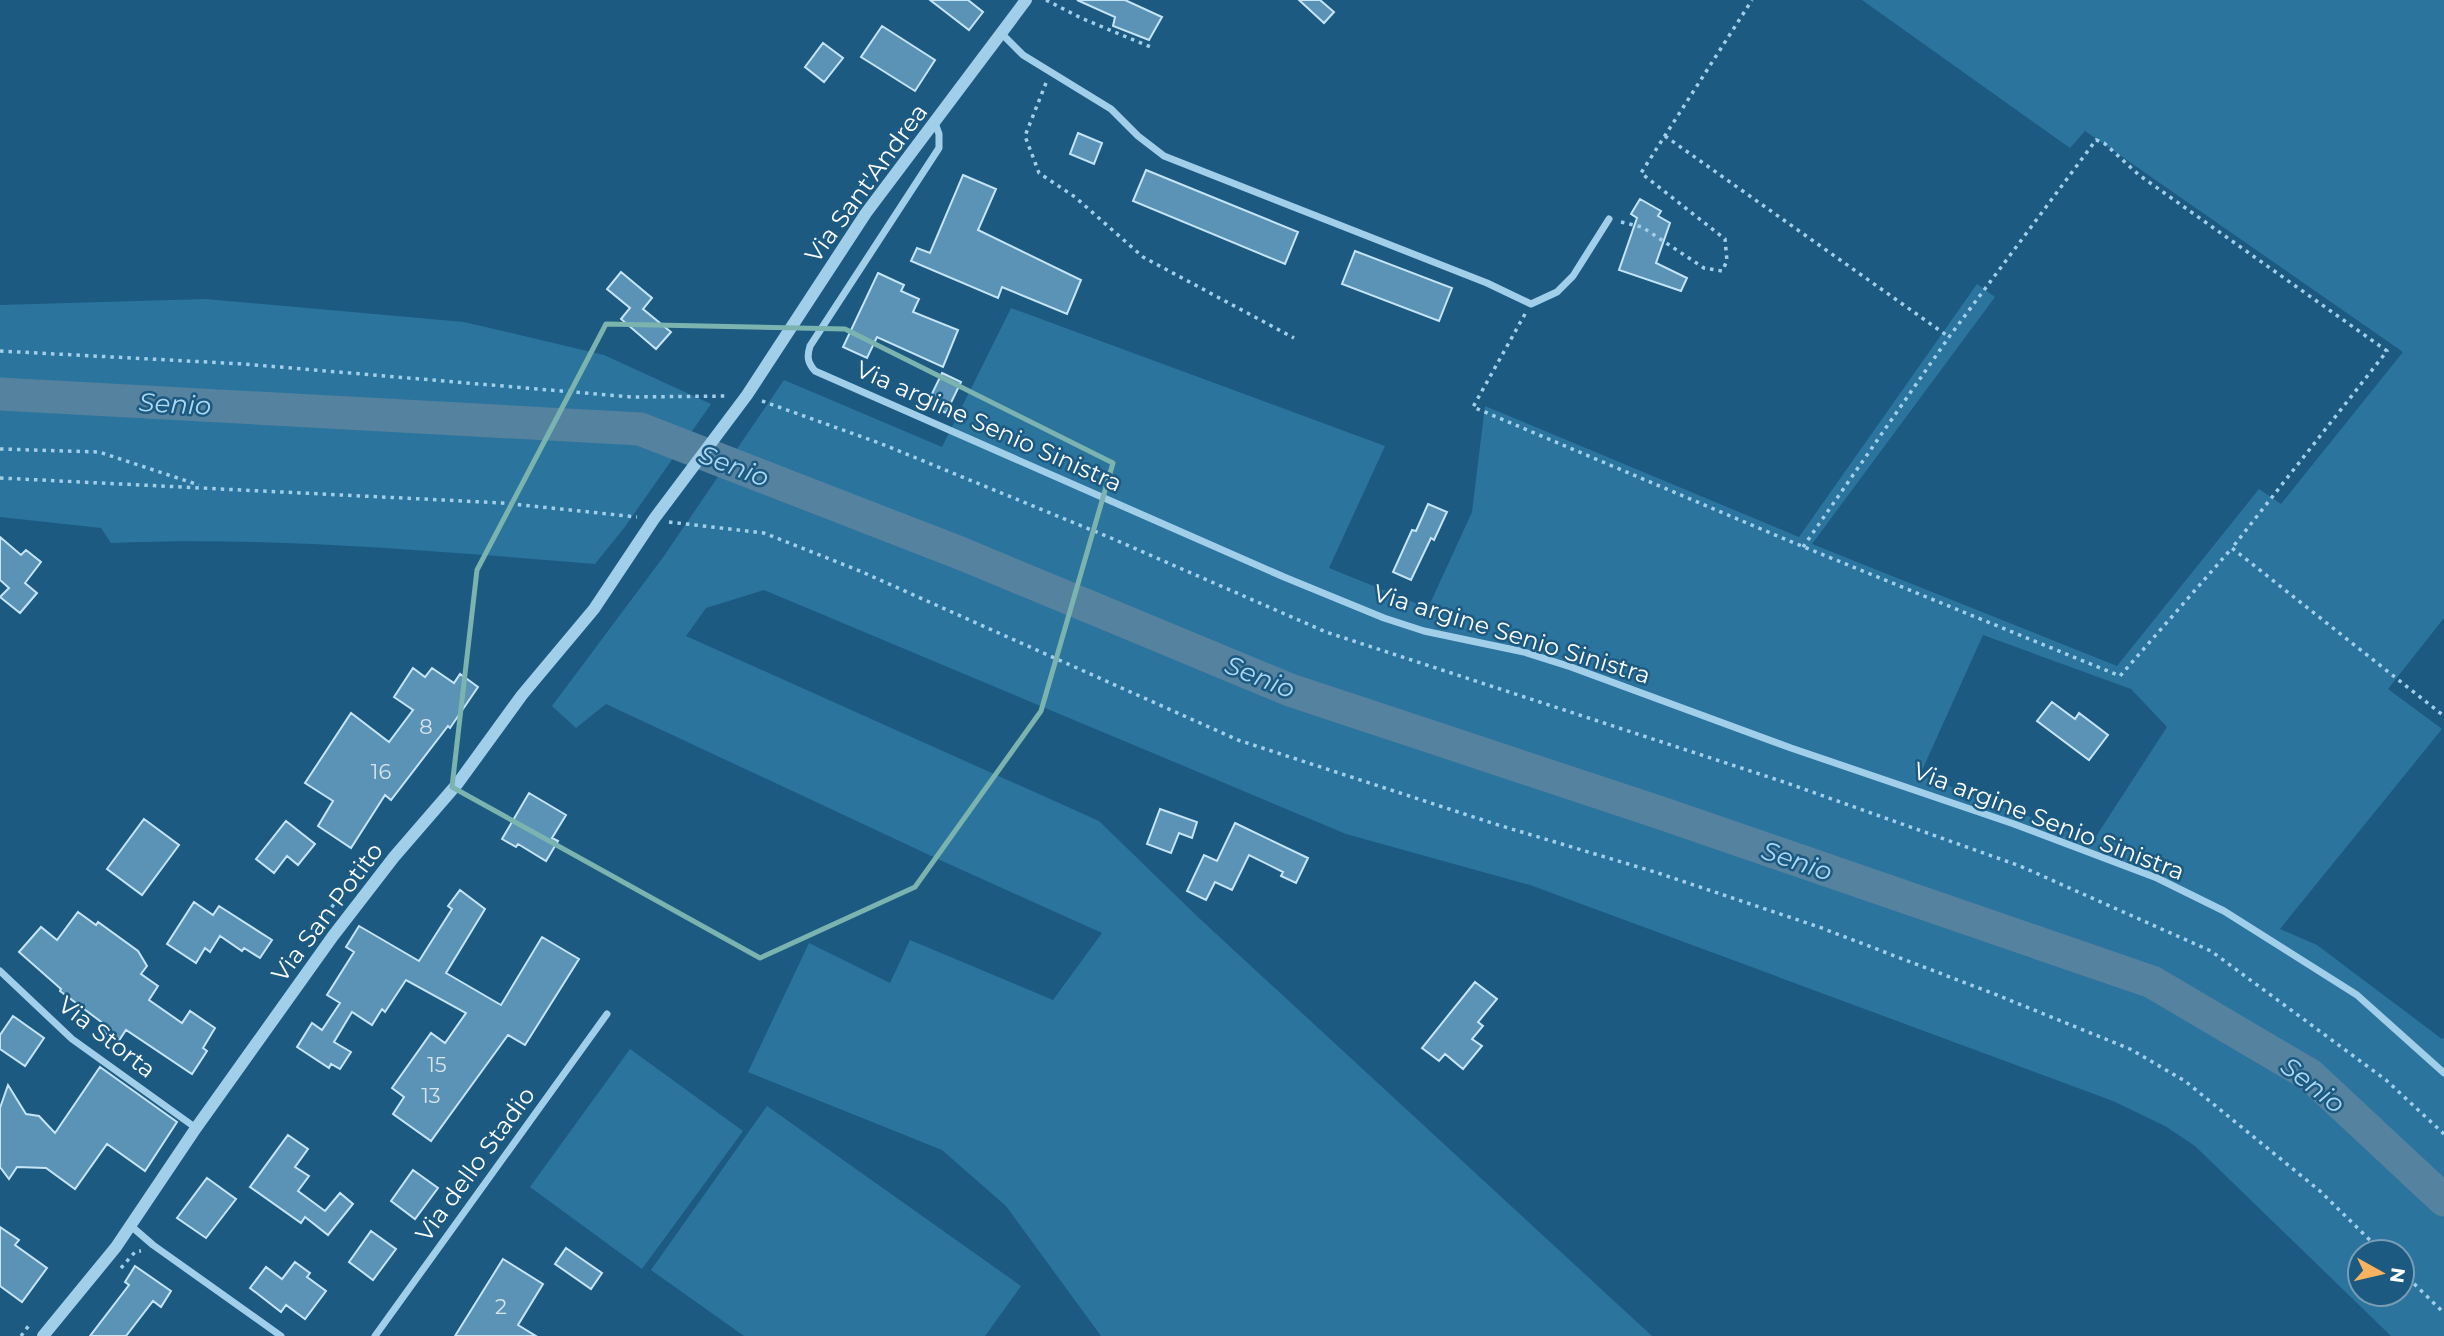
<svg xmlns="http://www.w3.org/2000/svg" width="2444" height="1336" font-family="Montserrat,sans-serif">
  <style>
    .green { fill: #2b749e; fill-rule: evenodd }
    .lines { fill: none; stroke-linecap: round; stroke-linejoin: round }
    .river { stroke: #55829e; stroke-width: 33 }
    .building { fill: #5a93b5; stroke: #c5e5f7; stroke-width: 2 }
    .path { stroke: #a1cfea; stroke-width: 3.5; stroke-dasharray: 3.5 5; stroke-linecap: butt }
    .minor { stroke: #a1cfea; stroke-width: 7 }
    .tertiary { stroke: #a1cfea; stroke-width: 12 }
    .marked { fill: none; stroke: #7bb4af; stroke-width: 5; stroke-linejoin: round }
    .labels { text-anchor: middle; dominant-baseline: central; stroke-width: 5; stroke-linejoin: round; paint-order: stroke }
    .number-label { font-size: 21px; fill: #d6e4ec }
    .street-label { font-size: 24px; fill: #fff; stroke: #1c5a82 }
    .water-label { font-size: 26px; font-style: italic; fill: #acd8f2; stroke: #1c5a82 }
  </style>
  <rect width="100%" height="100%" fill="#1c5a82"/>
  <path class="green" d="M1862,0h582v618l-56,71 54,40 -162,200 37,16 125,94 2,-1v298h-53l-196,-190 -30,-20 -52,-25 -583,-216 -184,-51 -582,-244 -58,18 -20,28 413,185 101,98 452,417h-551l-95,-130 -64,-56 -194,-78 61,-129 81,40 20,-43 143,60 49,-67 -162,-73 -334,-156 -30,24 -24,-22 112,-150 120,-176 158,67 69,-139 374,138 -56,122 99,40 44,-96 13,-106 314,131 178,-253 18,13 -183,247 305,122 142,-177 22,15 122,-152 -318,-221 -15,17zM1983,635l148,54 36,38 -74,114 -173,-66zM2360,1252h42v42h-42z
    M205,299l259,23 140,33 107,49 -87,124 -29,36c-161,-13 -323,-28 -484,-21l-10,-15 -101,-11v-212z
    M630,1049l113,82 -101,138 -112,-82z
    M767,1106l254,180 -36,50h-241l-93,-66z"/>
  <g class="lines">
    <path class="river" d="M0,394l640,35 320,124 330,137 371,123 491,169 158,93 134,125"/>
  </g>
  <path class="building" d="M930,0h38l15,12 -14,18z
    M1077,0h48l37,17 -13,23 -36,-14 2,-9z
    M1299,0h21l14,12 -10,11z
    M882,26l53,34 -20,31 -54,-34z
    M823,43l20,15 -19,24 -19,-15z
    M1078,133l24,10 -8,21 -24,-10z
    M1146,170l152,62 -13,32 -152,-63z
    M963,175l33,14 -18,41 103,50 -14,34 -65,-27 -4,11 -87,-37 6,-13 13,5z
    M1640,199l21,12 -3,5 12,7 -14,40 31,15 -6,13 -62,-21 18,-52 -6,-4z
    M1355,251l97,37 -13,33 -97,-37z
    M621,272l31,26 -9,11 28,23 -15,17 -35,-30 9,-11 -23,-19z
    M878,273l26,12 -3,6 18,8 -6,13 45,18 -15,37 -66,-30 -10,21 -24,-11z
    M942,373l19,9 -15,31 -19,-9z
    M1428,504l19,8 -13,28 -3,-2 -20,42 -18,-8 19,-42 4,1z
    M0,537l21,18 5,-5 15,12 -16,21 12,10 -17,20 -20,-16 9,-9 -9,-8z
    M413,668l12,9 7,-9 22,15 6,-9 18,13 -28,41 -2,-2 -57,74 -6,-5 -34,53 -33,-22 15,-25 -28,-18 46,-70 38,29 24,-32 -19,-13z
    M2052,702l23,17 4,-6 29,22 -19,25 -52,-39z
    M529,793l37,22 -14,23 6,3 -12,20 -28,-17 -2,3 -14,-8z
    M1160,809l37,13 -5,16 -13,-5 -8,20 -24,-9z
    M144,819l35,26 -37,50 -35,-26z
    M286,821l29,23 -17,21 -11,-9 -13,17 -18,-14z
    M1235,823l73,35 -12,25 -15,-7 2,-4 -34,-17 -17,35 -17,-8 -9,18 -19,-9 17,-36 13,6z
    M460,890l25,19 -39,64 55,32 41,-68 37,22 -54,86 -17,-10 -77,106 -38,-27 11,-17 -12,-9 39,-55 14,10 21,-30 -60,-33 -21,32 -3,-3 -10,16 -20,-13 -18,30 17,10 -11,17 -9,-5 -2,4 -32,-21 15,-24 10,7 18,-27 -13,-8 27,-43 -8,-5 13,-21 60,35 33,-52 -4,-3z
    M194,902l19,13 6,-9 53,34 -12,18 -16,-10 -2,3 -22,-15 -10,16 -5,-4 -9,15 -29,-19z
    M78,912l18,13 2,-3 40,29 9,15 -6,8 17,12 -9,14 33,23 8,-12 25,17 -12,20 4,3 -15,23 -66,-44 -8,12 -18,-12 4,-6 -44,-33 1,-2 -42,-37 22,-25 16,13z
    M1475,982l22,17 -19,23 5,4 -11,13 10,7 -19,23 -18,-15 -6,7 -17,-13z
    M13,1016l31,22 -19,28 -25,-17v-14z
    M100,1067l77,55 -32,49 -38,-27 -32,45 -29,-21 -29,-1 -8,12 -9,-12v-59l8,-23 18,29 13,2 16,17z
    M288,1135l20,14 -13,18 14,9 -11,15 27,20 15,-18 13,11 -25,31 -23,-18 -4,6 -51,-36z
    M413,1170l25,18 -23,31 -24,-18z
    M207,1178l29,21 -30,39 -29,-20z
    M0,1227l19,13 -4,5 32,23 -25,34 -22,-16z
    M371,1231l25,18 -23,31 -24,-18z
    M566,1248l36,25 -11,16 -36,-25z
    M503,1259l40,25 -25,41 18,11h-81z
    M295,1262l15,11 -3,4 19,14 -21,28 -19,-14 -5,7 -31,-24 16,-21 16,12z
    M135,1266l36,25 -10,16 -8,-6 -27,35h-36l39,-51 -4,-3z"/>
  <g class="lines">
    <path class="path" d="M1046,0l35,18 72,30
      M1046,83l-21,53 14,37 36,24 68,60 151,81
      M1665,136l284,201
      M1621,222l21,5 62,41 18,3 5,-10 -2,-22 -84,-66 111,-173
      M1525,314l-52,93 314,133 333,136 112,-128 212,168
      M0,351l244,13 388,33 96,-1
      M762,401l120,43 229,94 215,94 458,150 236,84 191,85 175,129 58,54
      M0,449l99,3 100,33
      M0,478l503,25 134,14
      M669,522l95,11 96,38 378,169 257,84 160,48 164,55 178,68 133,54 55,32 135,110 62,61
      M1803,547l146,-210 147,-197 8,3 35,32 248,176 -155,197
      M312,935l22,-31 6,1
      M121,1268l14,-16 6,-1
      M2402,1272l42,41
      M21,1336l9,-12"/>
    <path class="minor" d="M1002,34l21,21 88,54 27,27 26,20 323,127 44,21 26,-12 16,-16 36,-57
      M935,123l4,11v14l-129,198c-3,10 -3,16 5,25l469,206 100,41 40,13 100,21 47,15 220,81 223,76 143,54 67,33 133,84 87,78
      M0,971l72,68 124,89
      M131,1226l22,19 128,91
      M375,1336l232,-322"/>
    <path class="tertiary" d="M43,1336l73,-89 80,-119 137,-192 61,-79 64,-74 64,-88 72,-86 60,-90 93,-124 119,-182 160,-213"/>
  </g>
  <path class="marked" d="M606,324l239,5 268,134 -72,248 -126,176 -155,71 -308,-171 25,-217z"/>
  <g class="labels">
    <g class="number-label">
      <text x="426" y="726">8</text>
      <text x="381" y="771">16</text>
      <text x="437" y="1064">15</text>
      <text x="431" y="1095">13</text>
      <text x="501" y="1306">2</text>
    </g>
    <g class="street-label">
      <text transform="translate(866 183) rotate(-54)">Via Sant'Andrea</text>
      <text transform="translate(989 426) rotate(24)">Via argine Senio Sinistra</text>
      <text transform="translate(1512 634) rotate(17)">Via argine Senio Sinistra</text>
      <text transform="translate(2049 821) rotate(21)">Via argine Senio Sinistra</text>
      <text transform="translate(327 912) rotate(-53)">Via San Potito</text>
      <text transform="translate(107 1037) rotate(38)">Via Storta</text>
      <text transform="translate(475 1164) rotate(-54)">Via dello Stadio</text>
    </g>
    <g class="water-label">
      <text transform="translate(175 404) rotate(3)">Senio</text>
      <text transform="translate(734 466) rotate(21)">Senio</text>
      <text transform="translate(1260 677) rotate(22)">Senio</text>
      <text transform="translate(1797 861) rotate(19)">Senio</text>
      <text transform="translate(2313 1085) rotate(38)">Senio</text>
    </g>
  </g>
  <g transform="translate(2381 1273) rotate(98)"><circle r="33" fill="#1c5a82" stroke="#779cb4" stroke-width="2"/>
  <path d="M0-5L12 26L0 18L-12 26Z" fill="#fbb25e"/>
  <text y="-10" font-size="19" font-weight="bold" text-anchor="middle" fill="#ffffff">N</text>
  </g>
</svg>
